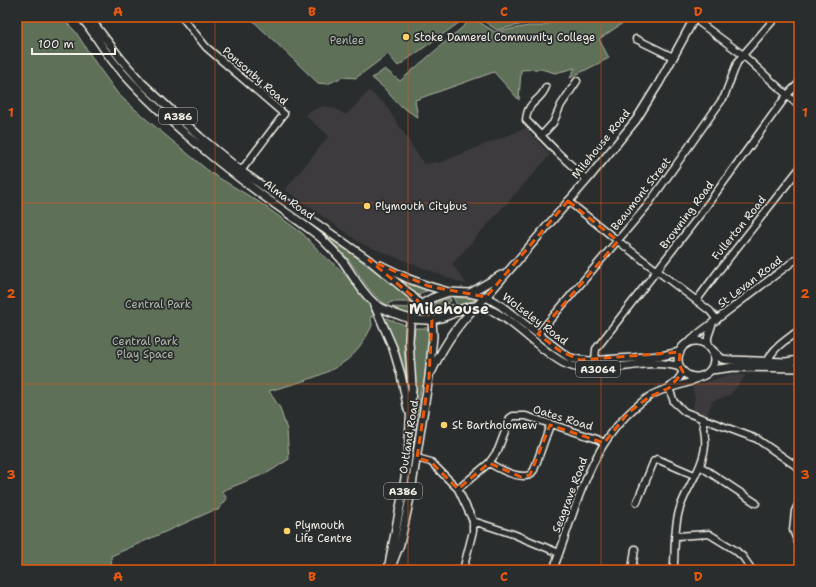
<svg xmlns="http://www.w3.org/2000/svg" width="816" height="587" font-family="'Shantell Sans',sans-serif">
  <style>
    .built { fill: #3d3a3e }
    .green { fill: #5f7059; stroke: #aab0a0 }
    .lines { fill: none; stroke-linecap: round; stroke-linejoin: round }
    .minor-casing { stroke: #f4f1e8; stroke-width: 9 }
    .major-casing { stroke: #f4f1e8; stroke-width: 10 }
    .minor { stroke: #2a2d2e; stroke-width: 6 }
    .major { stroke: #2a2d2e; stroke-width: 7 }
    .marked { fill: none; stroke: #e8590c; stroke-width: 3; stroke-dasharray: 8 5; stroke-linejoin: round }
    .grid { fill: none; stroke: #e8590c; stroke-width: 1; stroke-opacity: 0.55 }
    .poi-dot { fill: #ffd166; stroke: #2a2d2e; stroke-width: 1.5 }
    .labels { text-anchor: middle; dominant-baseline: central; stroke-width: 3.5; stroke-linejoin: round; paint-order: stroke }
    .shield { fill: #2a2d2e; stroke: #b7b6b0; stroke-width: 1 }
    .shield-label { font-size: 10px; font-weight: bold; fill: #f4f1e8 }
    .poi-label { font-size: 11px; fill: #f4f1e8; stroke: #2a2d2e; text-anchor: start }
    .park-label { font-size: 11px; fill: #b1b7a8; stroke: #2a2d2e }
    .street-label { font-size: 11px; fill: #f4f1e8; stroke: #2a2d2e }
    .district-label { font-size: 15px; font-weight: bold; fill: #f4f1e8; stroke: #2a2d2e }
    .neatline { fill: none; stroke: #e8590c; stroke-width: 1.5 }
    .grid-label { font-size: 13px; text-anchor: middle; font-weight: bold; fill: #e8590c }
  </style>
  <rect width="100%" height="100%" fill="#2a2d2e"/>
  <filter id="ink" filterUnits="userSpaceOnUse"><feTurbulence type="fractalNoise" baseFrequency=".025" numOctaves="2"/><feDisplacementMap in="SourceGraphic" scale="8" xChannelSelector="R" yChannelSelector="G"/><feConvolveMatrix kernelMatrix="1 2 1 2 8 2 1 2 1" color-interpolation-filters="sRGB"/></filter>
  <g filter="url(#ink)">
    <path class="built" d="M369,91l15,12 40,61 14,-2 1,1 87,-35 24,27 -98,109 15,21 -105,-41 -77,-54 44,-54 -23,-20 4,-5 13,-5 13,3 10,6z
      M731,374l14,1 -4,7 -11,13 -18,6 -5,15 -14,-6 2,-12 -3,-11z"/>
    <path class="green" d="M17,17h44l14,14 22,34 21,29 28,25 65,54 48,29 43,31 21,22 19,16 25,30 8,16 -4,-1c0,3 1,7 1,9 -1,4 -4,8 -6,12 -17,35 -63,44 -97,54l11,17 7,22 2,29 -20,13 -47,19 5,8 -9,11 -6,1 -101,45 1,14h-95z
      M249,17h211l3,3 -65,46 -10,-12 -32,24 -13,-1 -16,7 -9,-1z
      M477,17h77l-57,13z
      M561,17h71l-33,22 10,19 -39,20 5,-10 -20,5 -14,-4 -20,1 -2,30 -25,-28 -79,28 3,18 -21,-15 -13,-15 -12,-10 13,-9 15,12 73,-63 22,14 33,-6h15z
      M313,225h1l100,76 -2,1h-21l-4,3c-18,-11 -26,-29 -38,-45 -11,-13 -23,-24 -36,-35z
      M397,277l30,13v1l-4,1 -4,4 -23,-18z
      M453,297l20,2 4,1 -20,5z
      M450,298l1,3 -3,2 -1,1 1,2 5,-2 1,3 -17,7 -5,-10z
      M416,305l1,1 -7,9 -19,-6 1,-2 20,1z
      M386,318l19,7 1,2 -2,19 2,29h-2l-20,-56z
      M415,328h14v6l-5,49 -3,5 -6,42 -1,-1 1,-27 -2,-58z"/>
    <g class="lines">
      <defs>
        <path id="minor" d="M182,17l24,30 78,67 -43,57
          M700,23l43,32 56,51
          M636,39l37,18
          M546,87c-6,16 -18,12 -20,33l31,32 30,28
          M542,135l11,-12 8,-18 16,-24
          M568,201l50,40 92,70 7,9
          M697,300l20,-27 82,-104
          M538,334l109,-128 77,-109 13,-34 6,-8 33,-38
          M687,344l12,-11 100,-76
          M708,345v-8l4,-12
          M595,361l1,-12 106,-137 85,-117 12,-12
          M768,361c5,-14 20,-22 31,-31
          M670,387l7,-6 6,-9
          M669,388l5,14 11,10 72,27 42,29
          M417,458l14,4 27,27 15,32v10l-10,39
          M489,463c10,6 29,16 41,12l4,-5 16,-45
          M700,466l56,37
          M458,489l31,-26 9,-13 12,-32 3,-2h13l71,23 7,4
          M637,502l17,-41 3,-2 37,16
          M799,503l-4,8 -2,19 6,15
          M473,521l40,13 46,19
          M676,536l33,-2 26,16 8,7 9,13
          M553,570c25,-64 36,-133 97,-174 15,-10 35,-9 50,-19
          M632,570l3,-21
          M673,570l1,-7c1,-17 0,-35 5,-52 6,-22 24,-42 26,-65 1,-9 -1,-18 -3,-27"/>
        <path id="major" d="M81,17c13,15 22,33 35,48 24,29 52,54 80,78 26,22 53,43 80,62 15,11 31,21 45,33 7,7 15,15 21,22 10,14 18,30 31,42 6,6 15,9 23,12 16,7 35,8 51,2 9,-3 18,-10 28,-10 28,0 64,46 91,58 36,15 77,-9 114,3
          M89,17l32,42 21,24 58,54 41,34 128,89 40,33 19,19 4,8 1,16 -4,41 -19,121 -10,46 -10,26
          M380,265l29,14 19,7 21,6 21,1 16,4 14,8 60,46 10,7 10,2 9,1 72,-5 19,-4
          M470,293l31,-18
          M373,302l20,46 8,27 7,35
          M678 359a18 18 0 1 1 36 0a18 18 0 1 1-36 0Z
          M712,350l10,9 8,1 56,2 13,-2
          M711,370l23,-3 65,1
          M432,371c13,-29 30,-53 54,-74l101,-117 49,-60 23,-37 36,-66
          M389,564l13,-67 6,-39 4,-71 -3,-46 1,-18 6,-12 9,-9 7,-4 17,-6"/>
      </defs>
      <use href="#minor" class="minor-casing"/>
      <use href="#major" class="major-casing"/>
      <use href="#minor" class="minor"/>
      <use href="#major" class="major"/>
    </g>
  </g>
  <path class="marked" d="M568,201l50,40 -80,93 22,17 20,9 100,-8 -1,12 4,8 -14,16 -20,9 -21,16 -24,30 -54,-18 -20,50 -9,2 -32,-14 -31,26 -27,-27 -14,-4 12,-81 3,-57 -15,-20 -48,-40 59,26 58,11z"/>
  <path class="grid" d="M215,17v553M408,17v553M601,17v553M17,203h782M17,384h782"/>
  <g class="poi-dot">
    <circle cx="406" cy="37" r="4"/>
    <circle cx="367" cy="206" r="4"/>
    <circle cx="444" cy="425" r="4"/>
    <circle cx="287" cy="531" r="4"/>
  </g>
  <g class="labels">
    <g class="shield">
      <rect x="159" y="108" width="38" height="16" rx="3"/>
      <rect x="576" y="361" width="44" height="16" rx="3"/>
      <rect x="384" y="483" width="38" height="16" rx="3"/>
    </g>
    <g class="shield-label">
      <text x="178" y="116">A386</text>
      <text x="598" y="369">A3064</text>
      <text x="403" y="491">A386</text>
    </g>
    <g class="poi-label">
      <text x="414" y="37">Stoke Damerel Community College</text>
      <text x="375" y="206">Plymouth Citybus</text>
      <text x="452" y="425">St Bartholomew</text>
      <text x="295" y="525">Plymouth<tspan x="295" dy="13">Life Centre</tspan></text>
    </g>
    <g class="park-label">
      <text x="347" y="40">Penlee</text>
      <text x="158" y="304">Central Park</text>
      <text x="145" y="341">Central Park<tspan x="145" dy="13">Play Space</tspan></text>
    </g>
    <g class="street-label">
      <text transform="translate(255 76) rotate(41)">Ponsonby Road</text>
      <text transform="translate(601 144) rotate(-51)">Milehouse Road</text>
      <text transform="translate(641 194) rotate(-52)">Beaumont Street</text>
      <text transform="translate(289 200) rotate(36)">Alma Road</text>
      <text transform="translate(687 215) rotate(-53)">Browning Road</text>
      <text transform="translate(739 228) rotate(-51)">Fullerton Road</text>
      <text transform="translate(750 282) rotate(-37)">St Levan Road</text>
      <text transform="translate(535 319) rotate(37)">Wolseley Road</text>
      <text transform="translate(563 418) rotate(17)">Oates Road</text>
      <text transform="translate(409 437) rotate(-81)">Outland Road</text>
      <text transform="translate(570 495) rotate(-69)">Seagrave Road</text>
    </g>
    <g class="district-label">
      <text x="449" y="309">Milehouse</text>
    </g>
  </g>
  <rect width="816" height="587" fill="none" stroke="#2a2d2e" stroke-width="44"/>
  <path d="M32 48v6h83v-6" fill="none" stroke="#f4f1e8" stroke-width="2"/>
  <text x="38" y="48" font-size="12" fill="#f4f1e8" stroke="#2a2d2e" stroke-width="3" paint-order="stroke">100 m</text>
  <rect x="22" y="22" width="772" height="543" class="neatline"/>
  <g class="grid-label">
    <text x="118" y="16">A</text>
    <text x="312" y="16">B</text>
    <text x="504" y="16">C</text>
    <text x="698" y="16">D</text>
    <text x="11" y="117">1</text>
    <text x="805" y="117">1</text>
    <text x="11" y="298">2</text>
    <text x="805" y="298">2</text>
    <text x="11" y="479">3</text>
    <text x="805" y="479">3</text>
    <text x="118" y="581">A</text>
    <text x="312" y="581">B</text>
    <text x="504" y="581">C</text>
    <text x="698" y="581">D</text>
  </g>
</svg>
